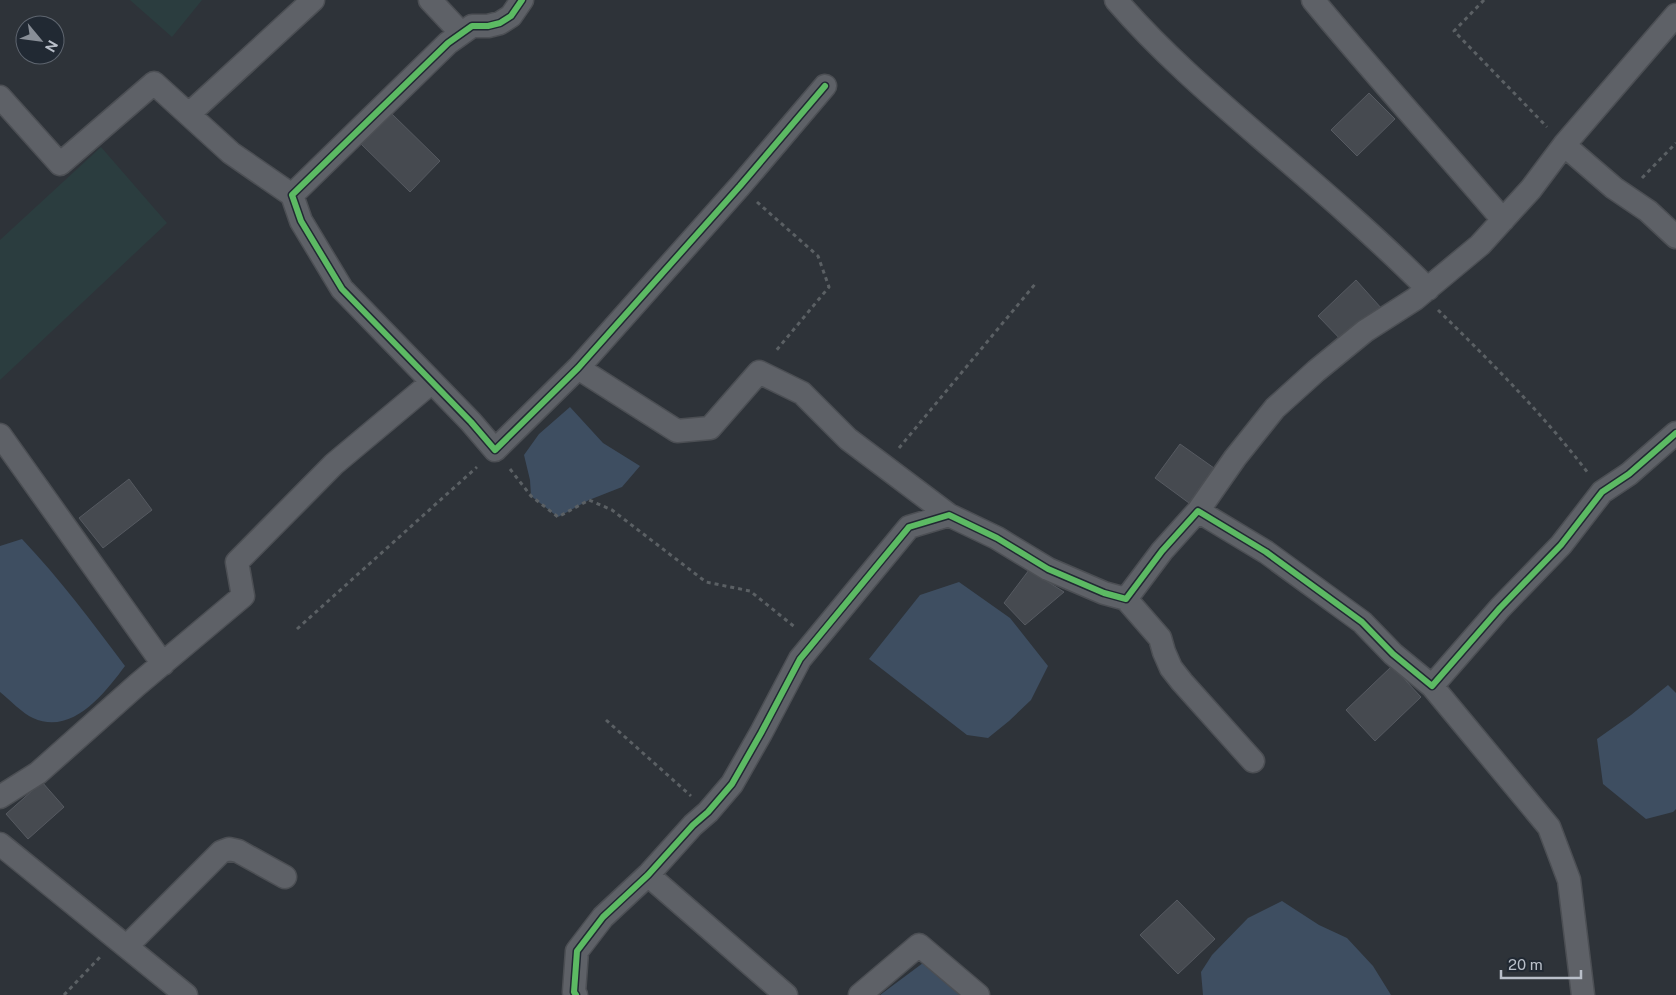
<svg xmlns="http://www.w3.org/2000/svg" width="1676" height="995" font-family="'Public Sans',sans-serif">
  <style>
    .green { fill: #2b3d3f }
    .water { fill: #3e4e61 }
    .building { fill: #464a50; stroke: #565a61 }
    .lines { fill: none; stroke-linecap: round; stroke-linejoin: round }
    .minor-casing { stroke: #4c4f54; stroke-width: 25 }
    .path { stroke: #5b6064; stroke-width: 3; stroke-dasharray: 4 4; stroke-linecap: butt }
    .minor { stroke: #5e6167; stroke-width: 22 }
    .cycleway-casing { stroke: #212933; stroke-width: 9 }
    .cycleway { stroke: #5cba63; stroke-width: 6 }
  </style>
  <rect width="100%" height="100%" fill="#2e3339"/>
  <path class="green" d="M130,0h72l-30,37z
    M101,147l66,76 -167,157v-140z"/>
  <path class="water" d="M570,407l33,36 37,23 -18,21 -33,13 -31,17 -27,-21 -1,-16 -6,-25 15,-21z
    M22,539c38,40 70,83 103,127 -20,27 -53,70 -92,52 -10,-4 -24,-19 -33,-26v-146z
    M959,582l51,36 38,48 -17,34 -22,21 -21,17 -21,-3 -98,-76 51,-64z
    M1668,685l8,8v116l-3,3 -27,7 -43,-35 -6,-45 34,-24z
    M1282,901l37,24 28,13 26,28 18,29h-188l-2,-23 11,-17 36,-37z
    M927,960l42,35h-89z"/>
  <path class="building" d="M1369,93l26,26 -38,37 -26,-26z
    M391,113l49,48 -30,31 -49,-48z
    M1356,280l26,29 -37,35 -27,-28z
    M1180,444l34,24 -25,35 -34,-25z
    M129,479l23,31 -49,38 -24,-30z
    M1029,570l35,22 -39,33 -21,-22z
    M1392,666l29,31 -46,44 -29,-31z
    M42,782l22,25 -36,32 -22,-25z
    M1177,900l38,39 -37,35 -38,-39z"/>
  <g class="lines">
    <defs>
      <path id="minor" d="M430,0l31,33
        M522,0l-11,16 -11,7 -12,3h-16l-24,17 -156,152 9,26 41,68 129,133 24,28 83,-82 162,-182 85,-100
        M1116,0c44,51 95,95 146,139 56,48 113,97 166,150
        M1313,0c62,75 127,146 190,220
        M0,97l60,67 94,-81 77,70 61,42
        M189,114l124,-114
        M1564,145l50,43 34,23 28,26
        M578,368l99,63 33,-3 49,-56 43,21 46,46 101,76
        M0,435l163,229
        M1198,511l37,-53 40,-50 41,-37 49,-40 50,-32 65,-54 51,-56 33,-44 112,-130
        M1126,599l34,39 4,14 7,16 11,14 71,79
        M1432,686l117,141 20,53 14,115
        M0,797l38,-24 99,-88 106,-89 -6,-34 97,-98 98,-82
        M0,844l186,151
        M648,875l138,120
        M127,946l94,-94 8,-3 9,2 47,26
        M576,995l-2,-3 3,-41 26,-34 45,-42 45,-50 15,-13 24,-28 29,-51 39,-74 109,-132 40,-12 48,23 51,31 56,24 22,6 36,-48 36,-40 68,41 96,70 31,32 39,32 68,-78 61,-63 41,-53 27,-18 47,-41
        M860,995l59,-50 59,50"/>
    </defs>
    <use href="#minor" class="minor-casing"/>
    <path class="path" d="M1484,0l-30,31 93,96
      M1642,178l34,-35
      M757,202l61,54 11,31 -54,65
      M1438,310c52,51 105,104 150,163
      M899,448l137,-165
      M510,469l21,27 27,21 31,-17 23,10 94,72 44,9 46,37
      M297,629l180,-162
      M606,720l85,76
      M64,995l37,-39"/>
    <use href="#minor" class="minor"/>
    <defs>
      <path id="cycleway" d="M522,0l-11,16 -11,7 -12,3h-16l-24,17 -156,152 9,26 41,68 129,133 24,28 83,-82 162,-182 85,-100
        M576,995l-2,-3 3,-41 26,-34 45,-42 45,-50 15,-13 24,-28 29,-51 39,-74 109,-132 40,-12 48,23 51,31 56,24 22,6 36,-48 36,-40 68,41 96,70 31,32 39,32 68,-78 61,-63 41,-53 27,-18 47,-41"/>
    </defs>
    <use href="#cycleway" class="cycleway-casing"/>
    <use href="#cycleway" class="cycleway"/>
  </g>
  <g transform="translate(40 40) rotate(119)"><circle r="24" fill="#212933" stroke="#5e656f"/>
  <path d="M0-4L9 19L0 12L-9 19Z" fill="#888e97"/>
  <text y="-8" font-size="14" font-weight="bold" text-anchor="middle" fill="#b9bfc9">N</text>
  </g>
  <path d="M1501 970v8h80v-8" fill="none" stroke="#b9bfc9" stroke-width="2.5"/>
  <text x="1508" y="970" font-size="15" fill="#b9bfc9" stroke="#212933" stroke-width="4" paint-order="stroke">20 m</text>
</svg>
